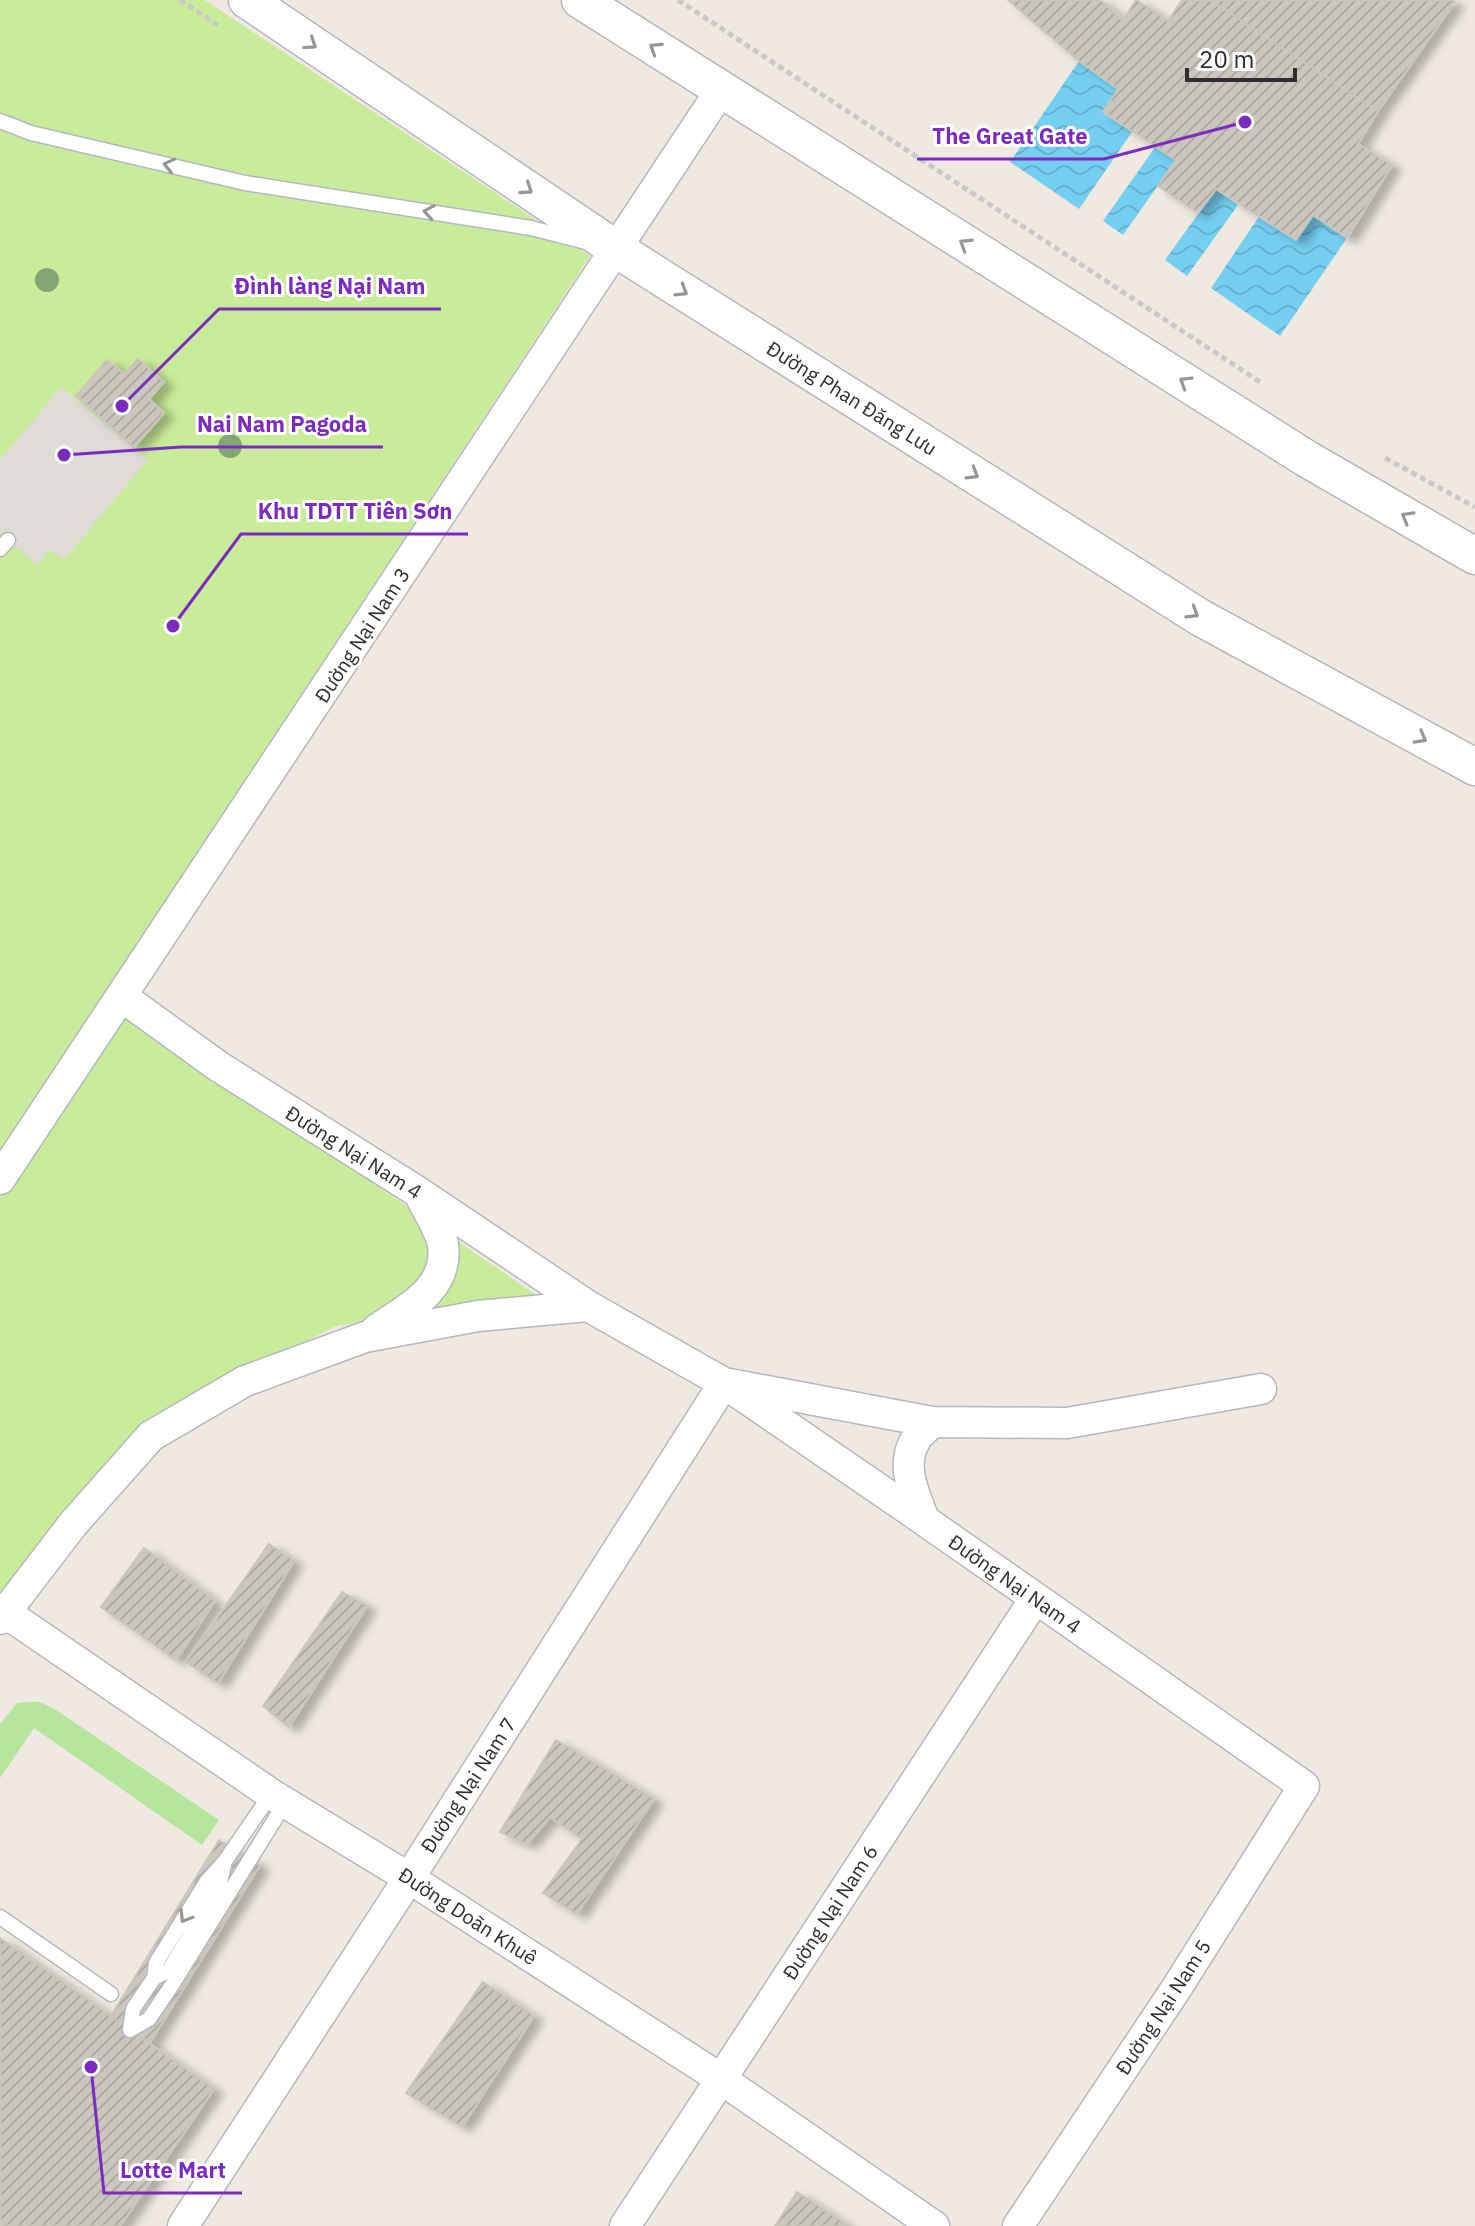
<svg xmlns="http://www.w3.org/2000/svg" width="1475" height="2226" font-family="'IBM Plex Sans',sans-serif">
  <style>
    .grass { fill: #b6e59e }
    .pitch { fill: #c9ec9a }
    .plaza { fill: #dfdcd8 }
    .water { fill: url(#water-waves) }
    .building { fill: url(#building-hatch); stroke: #cbc5ba; stroke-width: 2; filter: url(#shadow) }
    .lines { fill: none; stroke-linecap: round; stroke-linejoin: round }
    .service-casing { stroke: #b4b7c1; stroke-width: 17 }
    .minor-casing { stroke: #b4b7c1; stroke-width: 33 }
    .tertiary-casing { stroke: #b4b7c1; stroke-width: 39 }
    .path { stroke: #c9c9c9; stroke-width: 5; stroke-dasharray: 6 4; stroke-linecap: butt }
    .service { stroke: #fff; stroke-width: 14 }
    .minor { stroke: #fff; stroke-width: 30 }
    .tertiary { stroke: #fff; stroke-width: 36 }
    .tree { fill: #84a574 }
    .oneway { stroke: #969696 }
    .labels { text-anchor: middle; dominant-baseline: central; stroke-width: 6; stroke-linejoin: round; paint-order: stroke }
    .street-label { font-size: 20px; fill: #2e2e2e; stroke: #fff }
    .leader { fill: none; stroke: #7b2cbf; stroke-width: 3 }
    .callout-dot { fill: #7b2cbf; stroke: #fff; stroke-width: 3 }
    .callout-label { font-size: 22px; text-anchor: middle; font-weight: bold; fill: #7b2cbf; stroke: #fff; stroke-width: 6; stroke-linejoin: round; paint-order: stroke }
  </style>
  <defs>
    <pattern id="water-waves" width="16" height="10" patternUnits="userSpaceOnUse" patternTransform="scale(2)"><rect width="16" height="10" fill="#75cff0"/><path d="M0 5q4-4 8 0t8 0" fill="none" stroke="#66b2ce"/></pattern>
    <pattern id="building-hatch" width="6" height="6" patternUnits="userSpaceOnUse" patternTransform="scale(2)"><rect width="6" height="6" fill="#cbc7bf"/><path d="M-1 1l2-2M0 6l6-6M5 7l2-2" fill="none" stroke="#afaba4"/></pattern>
    <filter id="shadow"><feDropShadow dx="9" dy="5" stdDeviation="4" flood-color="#0004"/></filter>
  </defs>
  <rect width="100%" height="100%" fill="#efe9e1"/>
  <path class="grass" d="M28,1702h11l14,6 166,112 -17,25 -168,-117 -34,50v-54l17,-21z"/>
  <path class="pitch" d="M0,0h205l385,256 -488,741 440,302 -206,27 -195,99 -141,173z"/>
  <path class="plaza" d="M61,387l87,73 -84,100 -14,-11 -13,16 -37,-32v-73z"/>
  <path class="water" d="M1079,61l39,28 -15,23 29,20 -53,77 -69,-47z
    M1156,146l20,14 -53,75 -20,-14z
    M1216,189l22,16 -51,71 -22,-16z
    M1260,215l36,25 17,-25 34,23 -67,98 -69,-48z"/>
  <path class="building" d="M1008,0h92l23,20 13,-20 32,21 14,-21h28l168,111 -20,33 34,21 -45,73 -34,-23 -17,25 -80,-51 -18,24 -40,-27 18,-26 -73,-48 15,-23 -39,-28z
    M1210,0h242l3,2 -77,109z
    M138,359l26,23 -15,17 15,14 -30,34 -58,-51 31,-36 17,14z
    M269,1544l25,17 -76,122 -32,-21z
    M144,1548l71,53 -39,59 -75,-53z
    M342,1592l25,14 -78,121 -26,-21z
    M556,1740l98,59 -77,115 -34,-21 39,-54 -32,-22 -23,27 -27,-12z
    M219,1840l41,25 -111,179 -38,-28z
    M0,1938l214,151 -94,137h-120z
    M483,1982l51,34 -72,111 -56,-34z
    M797,2192l49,32 -1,2h-70z"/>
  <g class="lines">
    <defs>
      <path id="service" d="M0,121l31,12 214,50 286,45 51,13
        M0,549l8,-9
        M271,1794l-46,67 -18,20 -51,82 -2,15 -21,31 -3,21 19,-11 23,-34 113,-182
        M0,1917l111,77
        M154,1978l15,-8 50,-83 5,-22"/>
      <path id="minor" d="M121,996l97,70 200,126 170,114
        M0,1179l721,-1089
        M377,1329c30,-20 72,-40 66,-84 -2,-14 -18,-38 -24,-52
        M924,1520c-9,-25 -24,-54 -9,-79 3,-7 12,-13 17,-19
        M0,1609l271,185 138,84 312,201 213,147
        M0,1619l73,-95 78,-88 94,-55 120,-44 113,-21 110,-10 136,77 208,39 135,1 194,-34
        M183,2226l226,-348 315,-495 200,137 380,266 -128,203 -158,237
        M625,2226l410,-627"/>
      <path id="tertiary" d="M247,0l369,249 585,369 274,149
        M580,0l727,459 168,97"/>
    </defs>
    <use href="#service" class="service-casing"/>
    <use href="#minor" class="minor-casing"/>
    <use href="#tertiary" class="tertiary-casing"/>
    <path class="path" d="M180,0l39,26
      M678,0l582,382
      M1385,458l90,49"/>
    <use href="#service" class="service"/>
    <use href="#minor" class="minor"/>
    <use href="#tertiary" class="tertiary"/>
  </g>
  <g class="tree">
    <circle cx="47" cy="280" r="12"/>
    <circle cx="230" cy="446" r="12"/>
  </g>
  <defs><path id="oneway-chevron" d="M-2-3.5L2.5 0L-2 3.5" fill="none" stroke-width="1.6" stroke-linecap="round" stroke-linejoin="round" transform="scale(2)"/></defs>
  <g class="oneway">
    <use href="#oneway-chevron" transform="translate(311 44) rotate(34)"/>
    <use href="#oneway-chevron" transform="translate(655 48) rotate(-147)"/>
    <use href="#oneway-chevron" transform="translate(169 165) rotate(-167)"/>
    <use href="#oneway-chevron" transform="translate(527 189) rotate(34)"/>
    <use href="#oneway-chevron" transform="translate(429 212) rotate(-171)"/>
    <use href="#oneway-chevron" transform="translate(965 244) rotate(-148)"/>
    <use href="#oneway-chevron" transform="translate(682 291) rotate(32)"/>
    <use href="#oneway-chevron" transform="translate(1185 382) rotate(-148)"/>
    <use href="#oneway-chevron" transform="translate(973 474) rotate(32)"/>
    <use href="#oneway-chevron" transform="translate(1407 517) rotate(-150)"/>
    <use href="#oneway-chevron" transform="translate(1193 613) rotate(32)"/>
    <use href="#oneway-chevron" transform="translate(1421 738) rotate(29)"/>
    <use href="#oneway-chevron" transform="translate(185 1917) rotate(122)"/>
  </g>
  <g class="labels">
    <g class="street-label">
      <text transform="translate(852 398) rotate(32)">Đường Phan Đăng Lưu</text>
      <text transform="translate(362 635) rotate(-57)">Đường Nại Nam 3</text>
      <text transform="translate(354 1152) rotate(32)">Đường Nại Nam 4</text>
      <text transform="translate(1015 1584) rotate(35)">Đường Nại Nam 4</text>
      <text transform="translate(468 1785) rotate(-57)">Đường Nại Nam 7</text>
      <text transform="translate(830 1912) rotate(-57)">Đường Nại Nam 6</text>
      <text transform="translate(468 1916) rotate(33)">Đường Doãn Khuê</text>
      <text transform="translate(1163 2007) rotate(-57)">Đường Nại Nam 5</text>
    </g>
  </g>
  <path class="leader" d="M1245 122L1104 159H917M122 406L219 309H441M64 455L181 447H383M173 626L241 534H468M91 2067L104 2193H242"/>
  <g class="callout-dot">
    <circle cx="1245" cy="122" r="8"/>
    <circle cx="122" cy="406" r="8"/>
    <circle cx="64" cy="455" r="8"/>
    <circle cx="173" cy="626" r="8"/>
    <circle cx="91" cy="2067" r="8"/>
  </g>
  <g class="callout-label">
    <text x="1010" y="144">The Great Gate</text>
    <text x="330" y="294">Đình làng Nại Nam</text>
    <text x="282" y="432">Nai Nam Pagoda</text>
    <text x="355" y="519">Khu TDTT Tiên Sơn</text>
    <text x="173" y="2178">Lotte Mart</text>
  </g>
  <path d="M1187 68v12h108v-12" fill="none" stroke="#2e2e2e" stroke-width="4"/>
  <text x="1199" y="68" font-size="24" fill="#2e2e2e" stroke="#ffffff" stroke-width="6" paint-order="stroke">20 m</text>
</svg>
